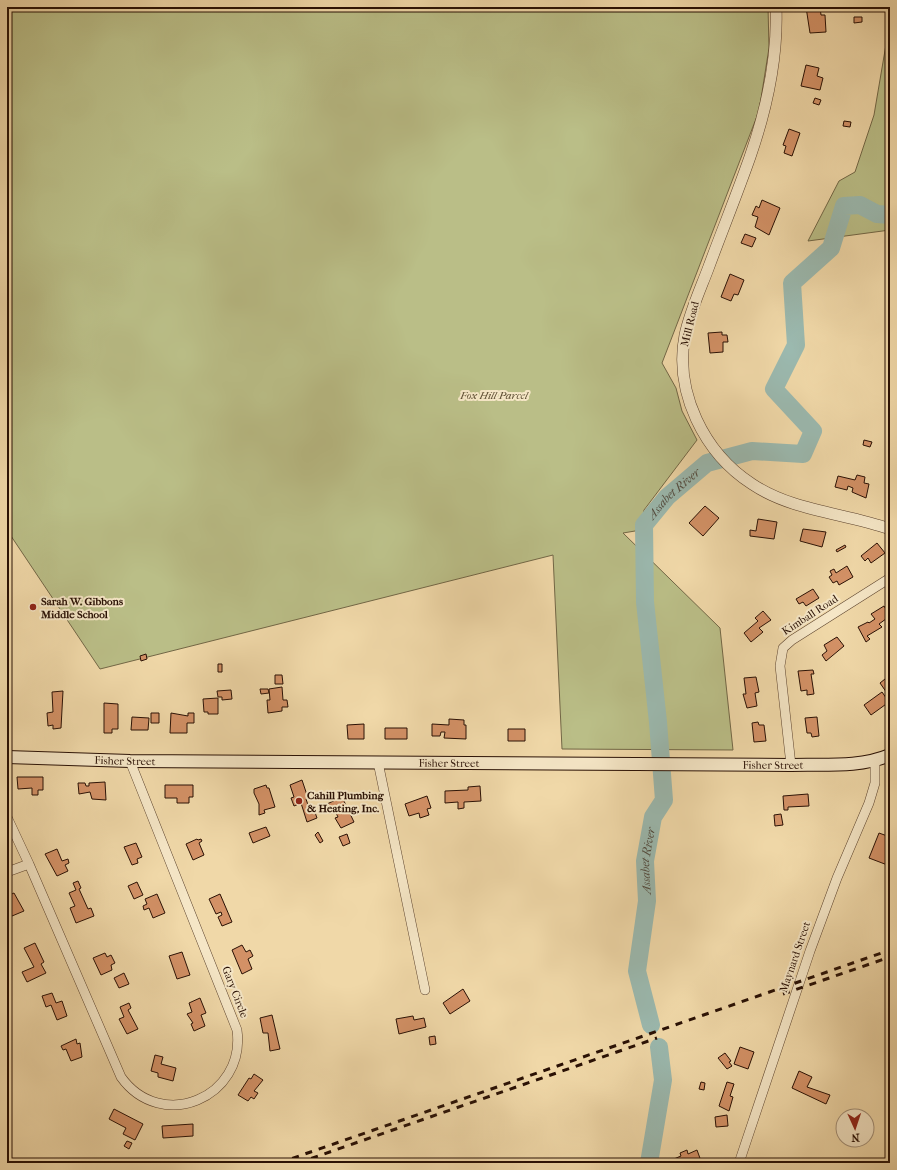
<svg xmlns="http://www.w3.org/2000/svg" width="897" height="1170" font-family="'IM FELL French Canon',serif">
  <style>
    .green { fill: #babe87; stroke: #726746 }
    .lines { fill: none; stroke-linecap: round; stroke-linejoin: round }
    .river { stroke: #9bb9af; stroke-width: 18 }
    .building { fill: #d39166; stroke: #291004 }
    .minor-casing { stroke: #5b422d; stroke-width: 10 }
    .tertiary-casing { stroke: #5b422d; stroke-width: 12 }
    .secondary-casing { stroke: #291004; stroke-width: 14 }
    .minor { stroke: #f5e6c6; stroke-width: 9 }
    .tertiary { stroke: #f5e6c6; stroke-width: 11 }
    .secondary { stroke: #f5e6c6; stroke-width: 12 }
    .rail { stroke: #291004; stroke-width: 3; stroke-dasharray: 7 7; stroke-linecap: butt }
    .poi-dot { fill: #8f2418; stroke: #f5e6c6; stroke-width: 1.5 }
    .labels { text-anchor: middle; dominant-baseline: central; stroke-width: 4; stroke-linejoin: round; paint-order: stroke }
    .street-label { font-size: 11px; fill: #291004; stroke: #f5e6c6 }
    .park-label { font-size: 11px; font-style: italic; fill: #5c4d32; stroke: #f5e6c6 }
    .poi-label { font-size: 11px; font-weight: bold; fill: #291004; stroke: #f5e6c6; text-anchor: start }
    .water-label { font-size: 12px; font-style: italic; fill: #514b40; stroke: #f5e6c6 }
  </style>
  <rect width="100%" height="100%" fill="#f0d8a8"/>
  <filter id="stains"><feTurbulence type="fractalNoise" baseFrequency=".005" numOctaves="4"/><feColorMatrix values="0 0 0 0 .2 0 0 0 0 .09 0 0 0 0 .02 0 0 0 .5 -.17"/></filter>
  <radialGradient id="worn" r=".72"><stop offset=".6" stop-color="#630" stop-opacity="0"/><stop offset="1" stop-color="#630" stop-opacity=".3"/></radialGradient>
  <path class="green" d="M7,7h761l1,41 -10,63 -97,252 14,25 6,23 15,29 -53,70 -3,20 -18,3 97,95 13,122 -171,-1 -9,-194 -453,114 -93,-139z
    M890,21v209l-82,11 31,-60 16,-9 19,-57z"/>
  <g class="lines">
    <g class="river">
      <path id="s1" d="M651,1025l-14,-54 10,-70 -2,-40 8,-44 11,-17 -6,-78 -13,-120 -1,-77 23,-28 40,-34 45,-12 51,3 10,-23 -39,-42 22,-44 -4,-62 39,-35 13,-42 16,-1 17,9 13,1"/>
      <path d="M649,1163l14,-83 -4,-33"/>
    </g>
  </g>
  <path class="building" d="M806,7h14l1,8h4l1,17 -16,1z
    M854,17h8v5l-8,1z
    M806,65l13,3 -2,8 6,2 -3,12 -19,-4z
    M815,98l6,2 -2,5 -6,-2z
    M844,121l7,1 -1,5 -7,-1z
    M789,129l11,4 -8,23 -8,-3 2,-7 -3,-1z
    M762,200l18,8 -11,27 -14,-8 3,-10 -6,-2 4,-9 3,2z
    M745,234l11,4 -4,9 -11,-4z
    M730,274l14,6 -6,15 -4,-1 -3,7 -10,-4z
    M722,332v3h5l1,7h-5v10l-13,1 -2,-20z
    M864,440l8,2 -2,5 -7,-2z
    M857,475l8,2 -1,6 5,1 -3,14 -14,-6 1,-4 -5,-2 -1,4 -12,-3 3,-11 17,4z
    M705,506l14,12 -16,18 -14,-13z
    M758,519l19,3 -3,17 -24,-3v-6l6,1z
    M803,529l23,3 -4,15 -22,-6z
    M877,543l8,10 -14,10 -3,-5 -3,3 -4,-5z
    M845,545l1,2 -9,5 -1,-2z
    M847,566l6,11 -14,8 -2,-4 -4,2 -4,-6 3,-2 -2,-4 4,-2 2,4z
    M813,589l6,9 -13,8 -3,-4 -4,2 -3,-5z
    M884,606l6,10 -11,8 3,3 -15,9 3,3 -4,3 -8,-15 10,-5 1,1 6,-4 -4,-5z
    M763,611l8,9 -12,8 4,4 -12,10 -7,-9 14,-12 -3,-3z
    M837,637l7,9 -18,15 -4,-6 5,-4 -3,-6z
    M146,654l1,5 -6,2 -1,-5z
    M218,664h4v8h-4z
    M813,670l1,4h-3l3,20 -7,1v-5l-6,1 -3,-20z
    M275,675h7l1,9h-8z
    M890,675v20l-1,1 -9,-13z
    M756,677l3,15 -4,1 2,13 -10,2 -4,-14h3l-2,-16z
    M282,687l1,13h4l1,7h-6v4l-14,2 -1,-13h3l-1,-11z
    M260,689h8l1,4 -8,1z
    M231,690l1,9 -10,1v-3h-4l-1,-6z
    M63,691l-2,37 -8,1v-4l-5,1 -1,-13 6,-1 -1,-20z
    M882,692l7,10 -18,13 -7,-10z
    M218,698v16h-10v-2h-4l-1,-13z
    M104,703l14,1v25h-6v4h-8z
    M151,713h8v10h-8z
    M171,713l17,3v-3h6v10h-7v10h-17z
    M132,717l17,1 -1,12h-17z
    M817,717l2,19 -7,1 -1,-4h-4l-2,-15z
    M449,719l15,1v5h2v14l-22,-1 1,-6h-4l-1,4h-8v-12l17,1z
    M758,722l1,3h5l2,16 -12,1 -2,-19z
    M364,724v15h-16l-1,-14z
    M385,728h22v11h-22z
    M508,729h17v12h-17z
    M17,777h26v13h-5v5h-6v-7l-14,1z
    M302,780l6,18 -2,1 2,6 4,-1 5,14 -10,4 -6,-19 -7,3 -3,-8 3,-1 -4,-12z
    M105,782l1,18 -14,-1 -2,-7 -11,2 -1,-11h7l1,3h3v-3z
    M165,785h28v12h-4v6h-12v-5h-12z
    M266,785l1,3h2l6,19 -11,3 1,3 -6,2v-11l-5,-11v-4z
    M480,786l1,15 -17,1v6l-6,1v-7l-13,1v-12l23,-1v-3z
    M808,794l1,12 -21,1v3h-4l-1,-14z
    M427,796l4,12 -4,1 2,6 -9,3 -1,-5 -10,3 -4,-12z
    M342,797l12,25 -13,6 -6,-10 3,-1 -3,-6 -4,2 -4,-9z
    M781,814l2,11 -8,1 -1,-11z
    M266,827l4,9 -17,7 -4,-10z
    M318,832l5,9 -3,2 -5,-8z
    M879,833l11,4v29l-21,-8z
    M347,834l3,9 -7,3 -4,-9z
    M197,839l1,1 3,-1 1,2 -3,2 5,12 -11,5 -7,-16z
    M136,843l6,14 -5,2 1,4 -6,2 -8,-18z
    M57,849l5,12 6,-2 1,4 -4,2 3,6 -11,5 -12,-22z
    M78,881l3,7 -2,1 9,20 3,-1 3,8 -18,7 -6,-15 5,-2 -6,-13 7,-3 -3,-7z
    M137,882l6,13 -9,4 -6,-13z
    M14,893l10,18 -12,5 -5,-7v-13z
    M157,894l8,19 -12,5 -4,-10 -5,2 -1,-4 4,-2 -2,-5z
    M220,894l12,28 -10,4 -4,-9 4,-2 -1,-3 -5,2 -7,-15z
    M35,943l9,19 -3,2 5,9 -19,9 -5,-10 12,-5 -10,-19z
    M242,945l4,7 4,-2 3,6 -5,3 4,10 -10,5 -10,-24z
    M182,952l8,23 -13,4 -8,-23z
    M105,953l2,4 4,-2 4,8 -4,2 1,5 -11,5 -8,-17z
    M124,973l5,11 -10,4 -5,-10z
    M463,989l7,12 -20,13 -7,-11z
    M52,993l4,10 6,-2 5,15 -10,4 -6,-15 -5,2 -4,-11z
    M200,998l6,15 -5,2 4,11 -11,5 -3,-7 2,-1 -6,-9 5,-2 -3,-9z
    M129,1003l2,5 -3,2 10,19 -11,5 -8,-15 5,-2 -4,-10z
    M272,1015l8,34 -10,2 -2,-18h-5l-3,-15z
    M413,1016l1,4 10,-2 2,9 -27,7 -3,-15z
    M435,1036l1,8 -6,1 -1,-8z
    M76,1039l1,5 3,-1 2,14 -11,4 -5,-12 -3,1 -2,-4z
    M740,1047l14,5 -6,17 -14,-5z
    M725,1053l6,8 -2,1 3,4 -5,3 -9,-11z
    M155,1055l8,2 -2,7 15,4 -3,13 -15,-4v-4l-7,-2z
    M799,1071l13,6 -5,10 23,8 -4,9 -34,-16z
    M254,1074l9,6 -9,11 4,2 -4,6 -3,-2 -3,4 -10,-6 11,-17 2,1z
    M701,1082l4,1 -1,7 -5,-1z
    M727,1082l7,2 -4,12 3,1 -4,14 -10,-5z
    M114,1109l29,15 -8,16 -12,-6 3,-6 -17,-9z
    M727,1115l1,11 -12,1 -1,-10z
    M193,1124v12l-30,2 -1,-12z
    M127,1141l5,2 -3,6 -5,-3z
    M687,1150l1,4 9,-4 4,11 -31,2 -1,-2 12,-5 -1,-3z"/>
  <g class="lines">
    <defs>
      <path id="minor" d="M378,762l47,228
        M791,765l-11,-99 3,-18 9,-8 98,-62
        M7,817l22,47 92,213c40,56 125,21 116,-47l-107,-269
        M7,872l22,-8
        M739,1163l71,-212 27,-73 32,-75 6,-20v-23"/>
      <path id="tertiary" d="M776,7c2,51 -9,101 -26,150 -13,37 -28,74 -42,112 -8,21 -18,43 -23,66 -11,57 19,118 67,149 40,27 93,29 138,45"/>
      <g id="secondary">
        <path id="s2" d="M7,757l123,4 661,4c33,-1 68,3 99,-10"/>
      </g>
    </defs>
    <use href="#minor" class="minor-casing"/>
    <use href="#tertiary" class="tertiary-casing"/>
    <use href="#secondary" class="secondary-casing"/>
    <use href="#minor" class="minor"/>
    <use href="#tertiary" class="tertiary"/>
    <use href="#secondary" class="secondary"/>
    <path class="rail" d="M783,994l107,-37
      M279,1163l611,-213
      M298,1163l359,-125"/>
  </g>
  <g class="poi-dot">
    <circle cx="33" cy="607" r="4"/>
    <circle cx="299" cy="801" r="4"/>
  </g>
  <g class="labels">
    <g class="street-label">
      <text transform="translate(690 324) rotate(-76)">Mill Road</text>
      <text transform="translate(810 615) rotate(-33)">Kimball Road</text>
      <text stroke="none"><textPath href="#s2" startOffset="118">Fisher Street</textPath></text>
      <text stroke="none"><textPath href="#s2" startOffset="442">Fisher Street</textPath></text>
      <text stroke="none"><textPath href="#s2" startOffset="766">Fisher Street</textPath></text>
      <text transform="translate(795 957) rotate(-71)">Maynard Street</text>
      <text transform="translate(235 992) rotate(69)">Gary Circle</text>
    </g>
    <g class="park-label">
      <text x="494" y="395">Fox Hill Parcel</text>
    </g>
    <g class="poi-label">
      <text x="41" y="601">Sarah W. Gibbons<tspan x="41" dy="13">Middle School</tspan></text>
      <text x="307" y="795">Cahill Plumbing<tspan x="307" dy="13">&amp; Heating, Inc.</tspan></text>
    </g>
    <g class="water-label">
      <text stroke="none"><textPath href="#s1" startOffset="551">Assabet River</textPath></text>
      <text stroke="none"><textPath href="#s1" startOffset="167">Assabet River</textPath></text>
    </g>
  </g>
  <rect width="897" height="1170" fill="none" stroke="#f0d8a8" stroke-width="24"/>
  <rect x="8" y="8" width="881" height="1154" fill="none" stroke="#291004" stroke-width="2"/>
  <rect x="12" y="12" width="873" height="1146" fill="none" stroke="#291004"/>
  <g transform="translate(855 1128) rotate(177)"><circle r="19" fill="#f5e6c6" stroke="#a39078"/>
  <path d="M0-3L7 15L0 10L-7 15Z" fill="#8f2418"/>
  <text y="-6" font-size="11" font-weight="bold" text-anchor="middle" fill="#291004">N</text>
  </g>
  <rect width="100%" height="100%" filter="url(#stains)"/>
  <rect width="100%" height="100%" fill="url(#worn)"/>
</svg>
